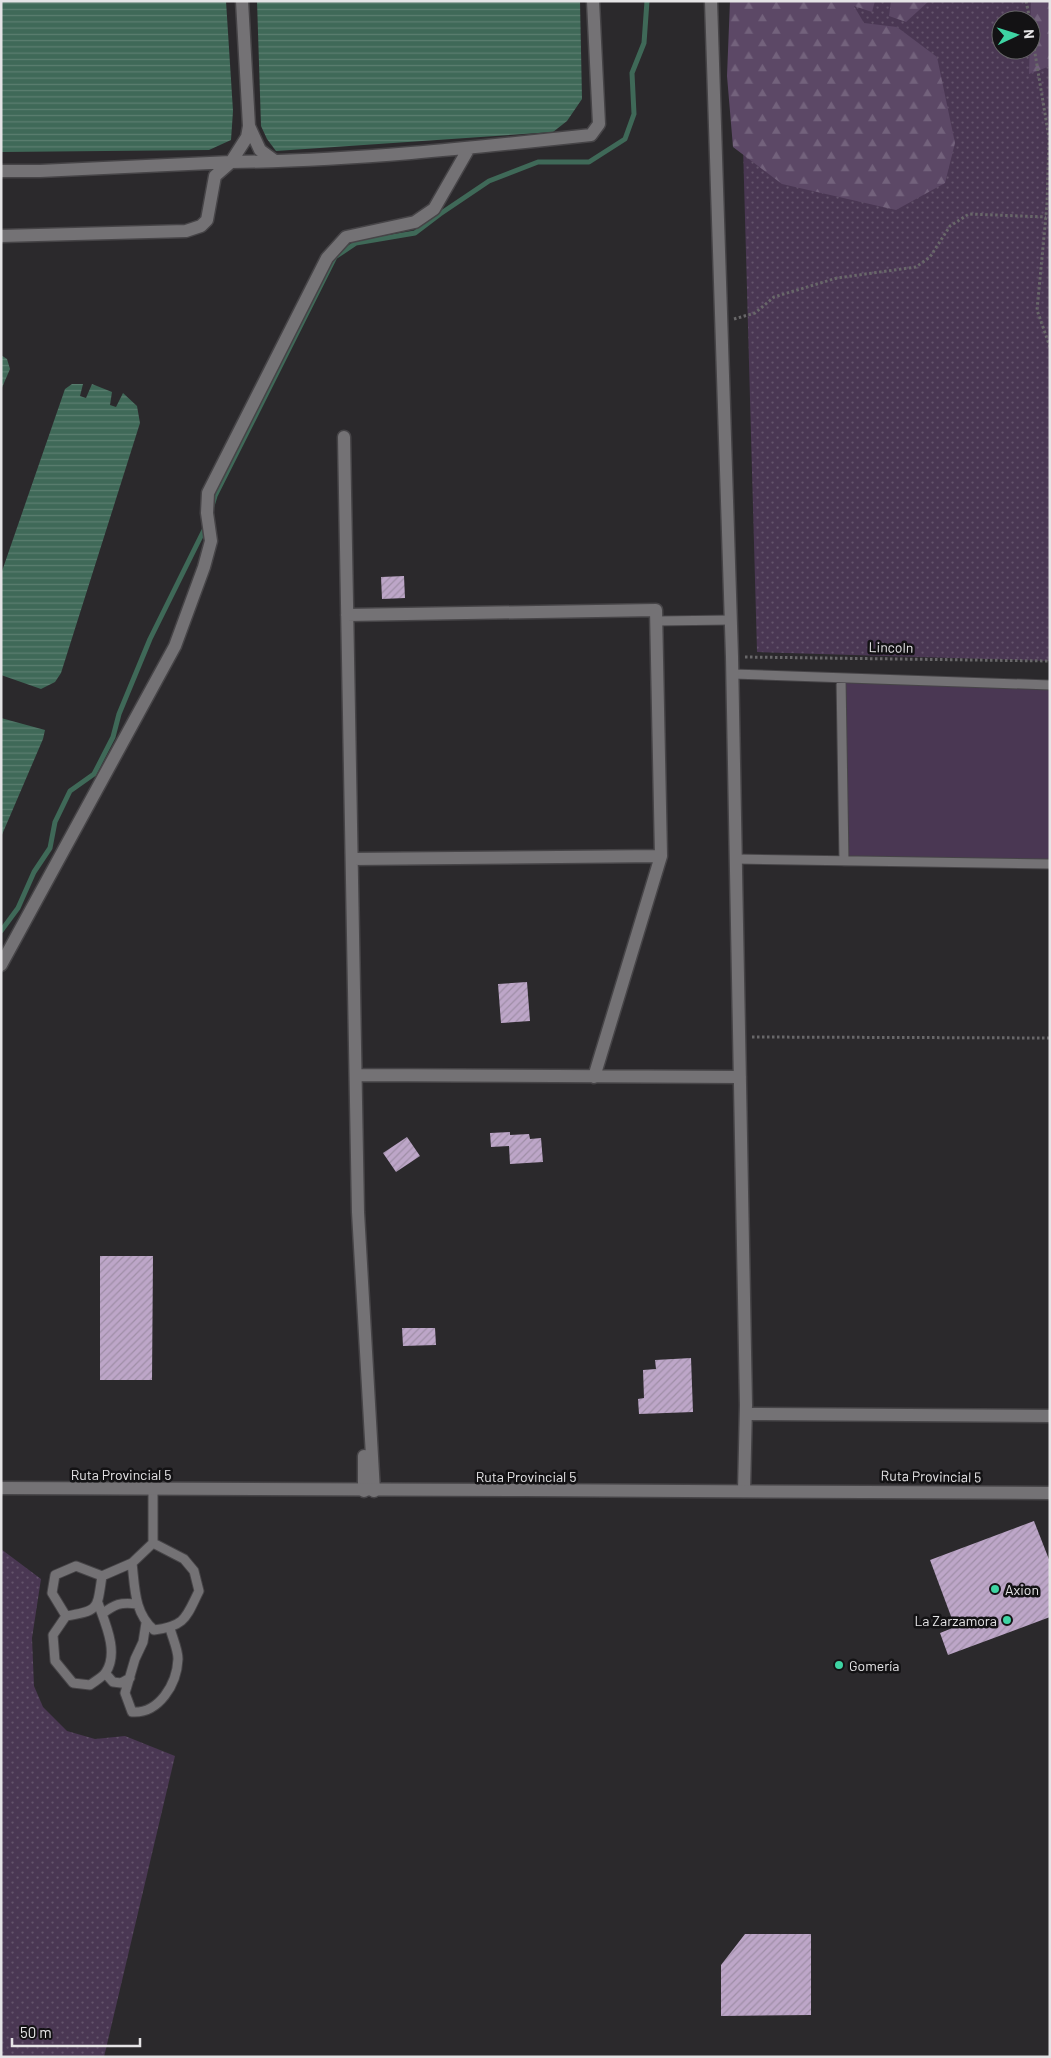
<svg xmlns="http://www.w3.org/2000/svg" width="1051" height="2058" font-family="Barlow,sans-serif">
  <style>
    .grass { fill: url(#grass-dots); fill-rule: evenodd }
    .forest { fill: url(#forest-firs) }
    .garden { fill: #4a3753 }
    .water { fill: url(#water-rules) }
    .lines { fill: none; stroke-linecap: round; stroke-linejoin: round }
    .stream { stroke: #3f6958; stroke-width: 5 }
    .building { fill: url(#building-hatch) }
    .lane-casing { stroke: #464447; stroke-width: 11 }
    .street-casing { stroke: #464447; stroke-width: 15 }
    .secondary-casing { stroke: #464447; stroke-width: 15 }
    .path { stroke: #686769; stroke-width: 3; stroke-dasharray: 2.5 2.5; stroke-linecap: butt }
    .lane { stroke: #747275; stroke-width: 9 }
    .street { stroke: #747275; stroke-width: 12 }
    .secondary { stroke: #747275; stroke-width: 12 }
    .poi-dot { fill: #3ed4a3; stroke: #131214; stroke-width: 2 }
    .labels { text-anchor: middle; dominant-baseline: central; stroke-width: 5; stroke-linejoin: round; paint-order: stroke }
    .street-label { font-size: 14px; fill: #e5e4e6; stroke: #131214 }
    .poi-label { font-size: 14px; fill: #e5e4e6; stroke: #131214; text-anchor: start }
  </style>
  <defs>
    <pattern id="grass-dots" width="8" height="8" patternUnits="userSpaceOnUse" patternTransform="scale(1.25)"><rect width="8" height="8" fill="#4a3753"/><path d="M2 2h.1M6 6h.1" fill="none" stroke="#64546c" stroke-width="1.8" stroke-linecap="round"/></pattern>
    <pattern id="forest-firs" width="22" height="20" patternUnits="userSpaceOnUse" patternTransform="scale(1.25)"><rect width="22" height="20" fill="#5c4866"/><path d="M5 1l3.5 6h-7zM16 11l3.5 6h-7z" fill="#73627c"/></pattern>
    <pattern id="water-rules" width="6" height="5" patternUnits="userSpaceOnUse" patternTransform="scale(1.25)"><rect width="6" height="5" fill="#3f6958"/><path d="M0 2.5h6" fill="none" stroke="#5b7e70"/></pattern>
    <pattern id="building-hatch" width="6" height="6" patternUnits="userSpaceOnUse" patternTransform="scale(1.25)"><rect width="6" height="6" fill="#bda6c8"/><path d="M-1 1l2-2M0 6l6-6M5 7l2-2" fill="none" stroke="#9f8ea7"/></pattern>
  </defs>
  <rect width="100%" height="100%" fill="#2b292c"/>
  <path class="grass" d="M739,1h311v660l-293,-9zM1001,20h30v30h-30z
    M1,1549l40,30 -9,59 2,48 9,21 24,24 28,8 30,-3 50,20 -71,301h-103z"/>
  <path class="forest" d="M730,1h145l-3,11 -18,-6 10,17 33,4 40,30 18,86 -10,40 -49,27 -114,-26 -49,-37 -6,-71z
    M891,1h38l-23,21 -17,-6z
    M1031,1h19v65l-21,8z"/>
  <path class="garden" d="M841,678l209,7v179l-206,-3z"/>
  <path class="water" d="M1,1h225l7,110 -2,29 -22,10 -208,2z
    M257,1h323l2,98 -15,22 -14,11 -277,19 -9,-12 -6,-13z
    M1,355l6,4 3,10 -9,21z
    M72,384h11l-3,12 6,2 6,-14 20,8 -2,13 6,2 7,-14 14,13 3,17 -79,250 -6,9 -14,7 -40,-14v-101l64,-185z
    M1,718l44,12 -2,9 -42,98z"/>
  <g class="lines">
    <path class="stream" d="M212,506l3,-10 120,-239 21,-14 59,-10 25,-19 49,-33 49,-19h51l36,-23 9,-25 -2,-41 12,-30 3,-42
      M1,931l17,-23 16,-36 16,-24 5,-26 15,-31 24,-17 19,-37 6,-23 31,-75 56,-113"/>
  </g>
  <path class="building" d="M404,576l1,22 -23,1 -1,-22z
    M527,982l3,39 -29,2 -3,-39z
    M510,1132v3l19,-1 1,5 11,-1 2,24 -33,2 -1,-18 -18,1 -1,-14z
    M407,1137l13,19 -24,16 -13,-19z
    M100,1256h53l-1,124h-52z
    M402,1328h33l1,17 -33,1z
    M691,1358l2,54 -54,2 -1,-15 6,-1 -1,-28 13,-1 -1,-9z
    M1034,1521l16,41v55l-102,38 -8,-22 15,-6 -25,-67z
    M745,1934h66v81l-90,1v-51z"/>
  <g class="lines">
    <defs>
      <path id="lane" d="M657,621l74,-1
        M733,674l317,11
        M841,678l3,183
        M736,859l314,5
        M132,1563c3,25 2,50 22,67 32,-4 32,-13 45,-39l-5,-20 -10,-12 -31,-16
        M102,1576c-5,32 -2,35 -36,40l-14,-23 3,-18 21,-9 26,10 30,-13 21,-20v-54
        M102,1614c13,-10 18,-12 35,-10
        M66,1616l-13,19 2,26 18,22 17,2c5,-4 13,-8 16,-13 13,-20 -1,-49 -8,-69
        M146,1623l-3,19 -8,17 -10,34 7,19c27,2 45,-28 46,-53 0,-10 -6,-22 -8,-31
        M105,1673l8,9 8,1 9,-5"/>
      <path id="street" d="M711,1l21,656 14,748 -2,86
        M249,126l11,24 15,11
        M1,171h39l191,-9 16,-25 2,-11 -7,-125
        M1,236l185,-5 15,-5 6,-6 8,-44 16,-14c120,-1 240,-14 360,-27l8,-11 -6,-123
        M344,437l14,775 16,279
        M347,615l309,-5 5,246 -67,221
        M352,859l309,-3
        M1,965l174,-319 29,-79 7,-26 -4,-28 1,-20 119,-235 19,-21 69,-15 19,-13 35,-61
        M356,1075l384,2
        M746,1414l304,2
        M364,1491v-35"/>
      <path id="secondary" d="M1,1488c350,3 699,1 1049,5"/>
    </defs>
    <use href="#lane" class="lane-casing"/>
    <use href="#street" class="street-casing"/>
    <use href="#secondary" class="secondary-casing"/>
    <path class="path" d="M1026,1l4,19
      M1031,29l18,109 -2,67 -10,105 13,37
      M734,319l21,-6 19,-16 63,-19 79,-11 14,-10 20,-31 19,-12 77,3
      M745,657l305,4
      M752,1037l298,1"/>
    <use href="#lane" class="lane"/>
    <use href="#street" class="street"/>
    <use href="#secondary" class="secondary"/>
  </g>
  <g class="poi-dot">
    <circle cx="995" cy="1589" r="5"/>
    <circle cx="1007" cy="1620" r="5"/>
    <circle cx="839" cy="1665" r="5"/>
  </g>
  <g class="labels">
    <g class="street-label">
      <text transform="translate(891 647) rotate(1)">Lincoln</text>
      <text x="121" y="1474">Ruta Provincial 5</text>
      <text x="526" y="1476">Ruta Provincial 5</text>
      <text transform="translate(931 1476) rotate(1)">Ruta Provincial 5</text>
    </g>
    <g class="poi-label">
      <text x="1005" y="1589">Axion</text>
      <text x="997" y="1620" text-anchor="end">La Zarzamora</text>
      <text x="849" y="1665">Gomería</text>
    </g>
  </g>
  <rect width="1051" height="2058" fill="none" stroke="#e5e4e6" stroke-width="5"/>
  <g transform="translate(1016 35) rotate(86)"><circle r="24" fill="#131214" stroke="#676668"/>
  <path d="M0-4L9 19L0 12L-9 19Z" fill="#3ed4a3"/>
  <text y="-8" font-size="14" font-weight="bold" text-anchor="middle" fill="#e5e4e6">N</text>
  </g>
  <path d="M12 2038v8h128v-8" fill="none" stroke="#e5e4e6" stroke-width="2.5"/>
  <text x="20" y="2038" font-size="15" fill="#e5e4e6" stroke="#131214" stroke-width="4" paint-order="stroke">50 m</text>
</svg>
